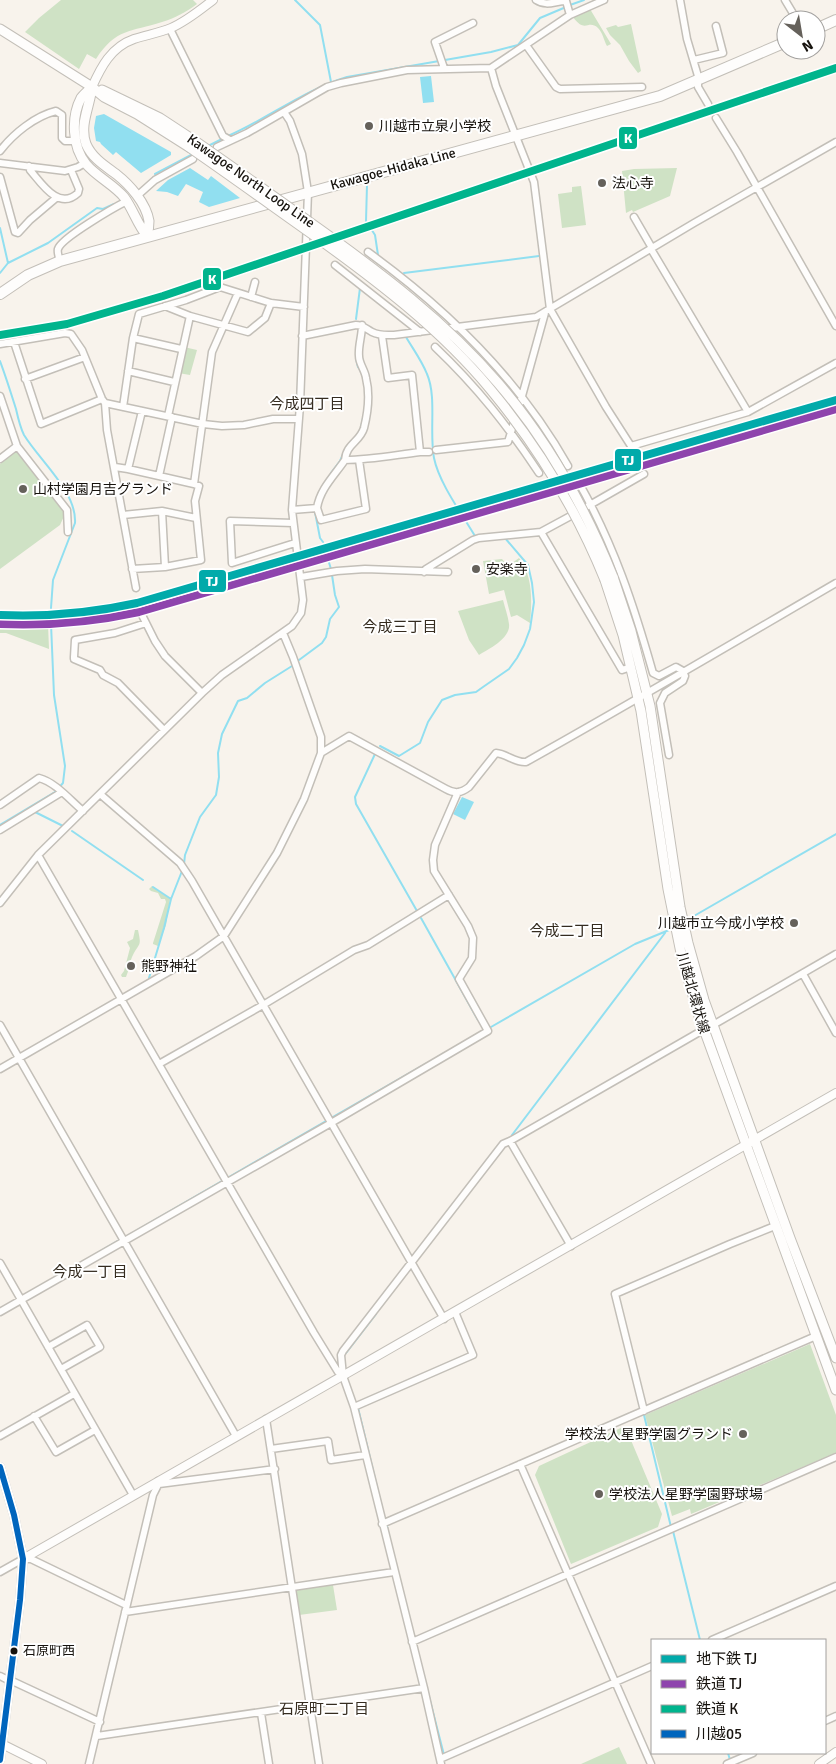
<svg xmlns="http://www.w3.org/2000/svg" width="836" height="1764" font-family="Signika,'Noto Sans JP',sans-serif">
  <style>
    .green { fill: #cfe2c5 }
    .water { fill: #91dff0 }
    .lines { fill: none; stroke-linecap: round; stroke-linejoin: round }
    .stream { stroke: #91dff0; stroke-width: 2 }
    .minor-casing { stroke: #c3bfb8; stroke-width: 9 }
    .tertiary-casing { stroke: #c3bfb8; stroke-width: 10 }
    .secondary-casing { stroke: #c3bfb8; stroke-width: 11 }
    .primary-casing { stroke: #c3bfb8; stroke-width: 12 }
    .minor { stroke: #fefdfc; stroke-width: 6 }
    .tertiary { stroke: #fefdfc; stroke-width: 8 }
    .secondary { stroke: #fefdfc; stroke-width: 9 }
    .primary { stroke: #fefdfc; stroke-width: 10 }
    .secondary-bridge-casing { stroke: #c3bfb8; stroke-width: 11; stroke-linecap: butt }
    .secondary-bridge { stroke: #fefdfc; stroke-width: 9 }
    .bus-1-casing { stroke: #fff; stroke-width: 10 }
    .bus-1 { stroke: #0065bd; stroke-width: 6 }
    .rail-1-casing { stroke: #fff; stroke-width: 11 }
    .rail-2-casing { stroke: #fff; stroke-width: 11 }
    .rail-1 { stroke: #8e44ad; stroke-width: 8 }
    .rail-2 { stroke: #00b48d; stroke-width: 8 }
    .metro-1-casing { stroke: #fff; stroke-width: 11 }
    .metro-1 { stroke: #01aaaa; stroke-width: 8 }
    .poi-dot { fill: #65615b; stroke: #fff; stroke-width: 2 }
    .bus-dot { fill: #16120d; stroke: #fff; stroke-width: 2 }
    .labels { text-anchor: middle; dominant-baseline: central; stroke-width: 4; stroke-linejoin: round; paint-order: stroke }
    .bus-label { font-size: 13px; fill: #16120d; stroke: #fff; text-anchor: start }
    .poi-label { font-size: 14px; fill: #16120d; stroke: #fff; text-anchor: start }
    .street-label { font-size: 14px; fill: #16120d; stroke: #fff }
    .neighbourhood-label { font-size: 15px; fill: #352c20; stroke: #fff }
    .line-badge { stroke: #fff; stroke-width: 2 }
    .badge-label { font-size: 14px; text-anchor: middle; font-weight: bold; fill: #fff }
  </style>
  <rect width="100%" height="100%" fill="#f8f3ec"/>
  <path class="green" d="M61,0h132l4,4c-11,8 -22,14 -35,18 -31,10 -46,6 -66,37l-9,-5 -8,15 -54,-37 14,-14z
    M590,9l21,35 -4,2c-3,-5 -4,-13 -9,-18 -10,-9 -13,6 -25,-11z
    M631,24l10,47 -3,2 -9,-12 -9,-16 -10,-10 -4,-7 10,-3 2,2z
    M677,168l-7,28 -37,16 -1,-2 -6,3 -4,-42 12,-2z
    M581,186l5,39 -24,3 -4,-34 14,-2v-5z
    M184,347l13,3 -7,25 -12,-2z
    M16,451l49,63 -5,11 -60,44v-105z
    M519,558c14,18 13,43 11,65l-13,-8 -6,2 -7,-27 -15,4 -6,-33 19,-2 6,7z
    M503,600c2,8 5,16 6,24 2,14 -20,25 -30,31l-10,-15 -11,-29z
    M0,624h48l1,25 -43,-16h-6z
    M152,886l18,13 -4,26 -8,21 -5,-2v-1l13,-41 -1,-3h-4l-3,-6 -7,-2 -2,-2z
    M135,930h3c4,18 1,12 -6,27 -3,7 -3,13 -6,20h-4l-1,-2 3,-4 6,-23 -3,-6 6,-3z
    M810,1344l26,71v38l-145,61 -1,-5 -18,7 -27,-101z
    M625,1426l37,88 -4,13 -87,37 -36,-89 4,-9z
    M333,1585l4,25 -38,5 -4,-25z
    M619,1747l8,17h-46z"/>
  <path class="water" d="M431,76l3,26 -11,1 -3,-26z
    M104,114l67,38v3l-30,18 -25,-21 -3,3 -12,-11 -1,-2 -4,-1 -2,-13 2,-12z
    M190,168l18,12 3,-4 29,22 -31,9 -10,-5 4,-10 -17,-8 -8,12 -11,-4 -11,-1 12,-11z
    M462,797l12,5 -9,18 -12,-6z"/>
  <g class="lines">
    <path class="stream" d="M295,0l25,25 11,57
      M570,5l14,-5
      M228,136c41,-18 76,-46 119,-59l144,-25 27,-7 22,-27 26,-11
      M208,146l16,-8
      M155,174l38,-20
      M367,185l-1,36 9,14 3,20
      M0,228l8,35
      M0,273l8,-10 40,-20 49,-35 6,1 11,-5
      M404,273l135,-17
      M356,319l4,-31
      M406,337c7,12 16,24 21,37 10,23 2,58 7,84 5,25 28,56 41,78
      M356,358l2,9 4,5
      M0,361c6,16 11,32 16,48 2,9 4,18 8,26 16,26 53,57 51,88l-22,57 -2,28
      M361,428l2,-10
      M331,473l9,-12 5,-11
      M318,495l5,-9
      M315,512l5,26 3,4
      M326,553l5,16
      M299,660l23,-17 4,-6 4,-18 9,-12 -4,-12 -3,-20
      M380,746l19,10 21,-13 8,-21 14,-22 13,-5 21,-3 7,-5 26,-18 8,-11 7,-13 6,-16 4,-27 -2,-19 -4,-18 -23,-27
      M375,754l-20,43 1,7 61,107
      M35,812l28,14
      M0,825l55,-33 8,-9 2,-17 -11,-71 -3,-71
      M72,831l71,49
      M184,864l1,-9 15,-38 16,-22 3,-18 -1,-24 4,-19 16,-33 9,-3 18,-15 27,-17
      M153,887l18,12
      M421,918l57,102
      M687,920l149,-86
      M149,978l15,-50 7,-29 11,-28
      M491,1027l144,-83 39,-16
      M436,1058l8,-5
      M331,1118l96,-55
      M512,1135l153,-202
      M229,1177l97,-56
      M127,1236l95,-55
      M82,1262l39,-23
      M346,1353l30,-39
      M358,1408l24,100
      M644,1415l27,112
      M387,1527l5,22
      M673,1531l27,109
      M427,1689l17,66
      M728,1753l2,7"/>
    <defs>
      <path id="minor" d="M536,0c11,7 19,1 30,1l4,14
        M680,0l7,39 11,37v11l10,17
        M785,0l12,20
        M170,29l53,107 7,4
        M526,45l30,42 4,2 82,-2
        M694,60l29,-7 -7,-27
        M444,68l-9,-26 38,-19
        M491,68l5,18 38,96 16,127 56,98 25,39 117,-34 88,-49
        M716,118l21,34 99,174
        M217,147l30,-14 80,-46 14,-4 66,-13 84,-2 79,-53 34,-15
        M0,151c13,-17 35,-35 56,-40l6,4v23l3,3h11
        M0,163l65,8 13,-4 7,-4
        M29,166l1,4c12,14 29,41 48,23l1,-4 -8,-19
        M0,177l15,55 3,1 12,-13 26,-22
        M137,196l18,-16 38,-21
        M634,217l18,31
        M651,249l97,163
        M368,252c80,58 151,127 200,214
        M60,261c-1,-3 -3,-9 -2,-12 3,-11 57,-42 69,-48
        M335,265l85,67
        M251,297l4,-15
        M165,306l25,10 58,16 17,-14 6,-15
        M302,336l54,-11c7,0 10,4 16,7 8,4 14,3 22,3l142,-18 158,-94 142,-81
        M133,338l48,11
        M14,342l27,82 61,-25
        M0,344l65,-11 6,1 11,16 20,49 3,4 98,21 19,2 22,-1 29,-6h26
        M435,347c42,40 72,78 104,126
        M128,371l46,11
        M25,379l60,-22
        M0,396l17,50 -17,13
        M105,403l2,27 29,158
        M123,407l10,-69 6,-24 47,-14 34,-13 51,16 33,4
        M168,416l22,-100
        M172,417l-13,59 35,8
        M17,446l50,64 1,22
        M436,450l72,-8 14,-46 23,-83
        M420,452h9
        M345,460c1,-16 15,-18 19,-32 4,-16 6,-34 2,-50 -1,-8 -7,-14 -7,-22 -1,-10 3,-20 3,-31
        M115,467l13,2 14,-58
        M128,469l31,7
        M579,483c35,62 55,123 74,190l6,3 17,-9 7,4 2,5 -2,5 -18,12 -5,10 9,52
        M588,506l56,-32
        M317,508l4,12 45,-11 -7,-49
        M292,510l25,-2c3,-19 17,-32 28,-48 25,0 50,-5 75,-8l-8,-77 -24,3 -6,-42
        M162,511l3,56
        M123,515l39,-4 34,7
        M293,523l-63,-2 2,42 63,-20
        M541,532l81,138 9,-3
        M132,569l33,-2 36,-7 -6,-59 4,-15 -5,-2 18,-132 26,-59
        M424,572l2,-3 47,-29 6,-2 62,-6 37,-20
        M301,577l36,-6 28,-2 83,3
        M141,613l14,28 10,15 37,37
        M146,623l-31,10 -40,7 -1,17v2l26,11 3,5 15,8 46,47
        M321,753l28,-17 97,53c9,5 15,4 23,-2l27,-34c11,1 19,10 30,9 104,-58 207,-119 310,-179
        M100,794l80,69 12,18 252,438
        M0,805l39,-27c16,4 31,22 44,33
        M0,830l62,-38
        M38,855l276,478 24,39 5,4 11,31 70,281 17,76
        M0,903l38,-48 164,-162 20,-18 70,-49 9,-13 2,-13 -11,-90 8,-105 8,-213 -6,-38 -12,-33 -6,-9
        M803,974l33,59
        M0,1025l236,411
        M713,1025l123,-71
        M159,1064l104,-59 91,-55 14,-5 81,-50
        M0,1069l196,-113 28,-20 53,-83 27,-54 17,-46v-16l-28,-80 -10,-24
        M510,1141l61,105
        M0,1263l133,232
        M0,1312l331,-189 157,-92 -29,-52 13,-21 1,-20 -5,-12 -34,-55 -1,-11 2,-15 23,-53
        M48,1347l39,-22 13,22 -39,22
        M343,1376l-2,-21 2,-4 160,-207 7,-3 193,-111
        M354,1407l119,-52 -18,-43
        M644,1411l-29,-117 115,-50 45,-18
        M34,1416l22,36 39,-22
        M266,1419l53,345
        M0,1436l74,-42
        M271,1449l57,-8 3,19 34,-5
        M520,1464l131,300
        M159,1484l116,-15
        M382,1524l434,-188
        M0,1572l23,-13h8l95,46
        M125,1612l269,-40
        M712,1640l124,-54
        M412,1642l424,-185
        M0,1676l10,5
        M10,1680l90,42
        M261,1713l8,51
        M825,1721l11,-5
        M97,1736l327,-48
        M440,1759l212,-93
        M89,1764l64,-269 5,-10v-4
        M727,1764l26,-11"/>
      <path id="tertiary" d="M92,87c9,-20 19,-40 42,-48 12,-4 25,-6 37,-11 16,-7 29,-18 42,-28
        M0,1467l14,48 9,44 -3,41 -20,160
        M23,1559l813,-466
        M0,1743l42,21
        M819,1764l17,-12"/>
      <path id="secondary" d="M0,29l92,58 12,10 33,17 52,33
        M92,87c-4,4 -8,7 -11,11 -10,19 -9,49 5,66 11,13 27,20 38,33 9,12 13,27 23,39
        M92,87c-2,19 -13,38 -6,57 6,14 19,22 30,30 14,11 30,29 33,47 0,5 -1,11 -2,15
        M102,90l58,28 35,23
        M613,577l18,54 19,75 30,201 8,36 16,57 86,238 46,120
        M605,580l18,55 18,76 27,178 13,64 17,60 138,377"/>
      <path id="primary" d="M816,29l20,-9
        M0,294l28,-19 32,-14 600,-165 126,-54"/>
    </defs>
    <use href="#minor" class="minor-casing"/>
    <use href="#tertiary" class="tertiary-casing"/>
    <use href="#secondary" class="secondary-casing"/>
    <use href="#primary" class="primary-casing"/>
    <use href="#minor" class="minor"/>
    <use href="#tertiary" class="tertiary"/>
    <use href="#secondary" class="secondary"/>
    <use href="#primary" class="primary"/>
    <defs>
      <path id="secondary-bridge" d="M195,141c40,28 80,56 120,85 66,47 130,95 183,157 49,57 87,124 115,194
        M189,147c42,29 82,58 123,87 64,46 129,95 179,156 48,58 86,121 114,190"/>
    </defs>
    <use href="#secondary-bridge" class="secondary-bridge-casing"/>
    <use href="#secondary-bridge" class="secondary-bridge"/>
    <defs>
      <path id="bus-1" d="M0,1467l14,48 9,44 -3,41 -20,160"/>
    </defs>
    <use href="#bus-1" class="bus-1-casing"/>
    <use href="#bus-1" class="bus-1"/>
    <defs>
      <path id="rail-1" d="M0,624c47,2 93,-2 139,-12l697,-203"/>
      <path id="rail-2" d="M0,335l67,-11 96,-28 673,-228"/>
    </defs>
    <use href="#rail-1" class="rail-1-casing"/>
    <use href="#rail-2" class="rail-2-casing"/>
    <use href="#rail-1" class="rail-1"/>
    <use href="#rail-2" class="rail-2"/>
    <defs>
      <path id="metro-1" d="M0,615c47,2 92,-2 137,-12l699,-203"/>
    </defs>
    <use href="#metro-1" class="metro-1-casing"/>
    <use href="#metro-1" class="metro-1"/>
  </g>
  <g class="poi-dot">
    <circle cx="369" cy="126" r="5"/>
    <circle cx="602" cy="183" r="5"/>
    <circle cx="23" cy="489" r="5"/>
    <circle cx="476" cy="569" r="5"/>
    <circle cx="794" cy="923" r="5"/>
    <circle cx="131" cy="966" r="5"/>
    <circle cx="743" cy="1434" r="5"/>
    <circle cx="599" cy="1494" r="5"/>
  </g>
  <circle class="bus-dot" cx="14" cy="1651" r="4.5"/>
  <g class="labels">
    <g class="bus-label">
      <text x="23" y="1651">石原町西</text>
    </g>
    <g class="poi-label">
      <text x="379" y="126">川越市立泉小学校</text>
      <text x="612" y="183">法心寺</text>
      <text x="33" y="489">山村学園月吉グランド</text>
      <text x="486" y="569">安楽寺</text>
      <text x="784" y="923" text-anchor="end">川越市立今成小学校</text>
      <text x="141" y="966">熊野神社</text>
      <text x="733" y="1434" text-anchor="end">学校法人星野学園グランド</text>
      <text x="609" y="1494">学校法人星野学園野球場</text>
    </g>
    <g class="street-label">
      <text transform="translate(393 169) rotate(-15)">Kawagoe-Hidaka Line</text>
      <text transform="translate(251 181) rotate(35)">Kawagoe North Loop Line</text>
      <text transform="translate(693 993) rotate(74)">川越北環状線</text>
    </g>
    <g class="neighbourhood-label">
      <text x="307" y="404">今成四丁目</text>
      <text x="400" y="627">今成三丁目</text>
      <text x="567" y="931">今成二丁目</text>
      <text x="90" y="1272">今成一丁目</text>
      <text x="324" y="1709">石原町二丁目</text>
    </g>
  </g>
  <g class="line-badge">
    <rect x="618" y="126" width="20" height="24" rx="5" fill="#00b48d"/>
    <rect x="202" y="267" width="20" height="24" rx="5" fill="#00b48d"/>
    <rect x="614" y="448" width="28" height="24" rx="5" fill="#01aaaa"/>
    <rect x="198" y="569" width="29" height="24" rx="5" fill="#01aaaa"/>
  </g>
  <g class="badge-label">
    <text x="628" y="143">K</text>
    <text x="212" y="284">K</text>
    <text x="628" y="465">TJ</text>
    <text x="212" y="586">TJ</text>
  </g>
  <rect x="651" y="1639" width="175" height="115" fill="#ffffff" stroke="#a2a09e"/>
  <rect x="661" y="1655" width="25" height="8" fill="#01aaaa" stroke="#a2a09e"/>
  <text x="696" y="1664" font-size="15" fill="#16120d">地下鉄 TJ</text>
  <rect x="661" y="1680" width="25" height="8" fill="#8e44ad" stroke="#a2a09e"/>
  <text x="696" y="1689" font-size="15" fill="#16120d">鉄道 TJ</text>
  <rect x="661" y="1705" width="25" height="8" fill="#00b48d" stroke="#a2a09e"/>
  <text x="696" y="1714" font-size="15" fill="#16120d">鉄道 K</text>
  <rect x="661" y="1730" width="25" height="8" fill="#0065bd" stroke="#a2a09e"/>
  <text x="696" y="1739" font-size="15" fill="#16120d">川越05</text>
  <g transform="translate(801 35) rotate(149)"><circle r="24" fill="#ffffff" stroke="#a2a09e"/>
  <path d="M0-4L9 19L0 12L-9 19Z" fill="#65615b"/>
  <text y="-8" font-size="14" font-weight="bold" text-anchor="middle" fill="#16120d">N</text>
  </g>
</svg>
